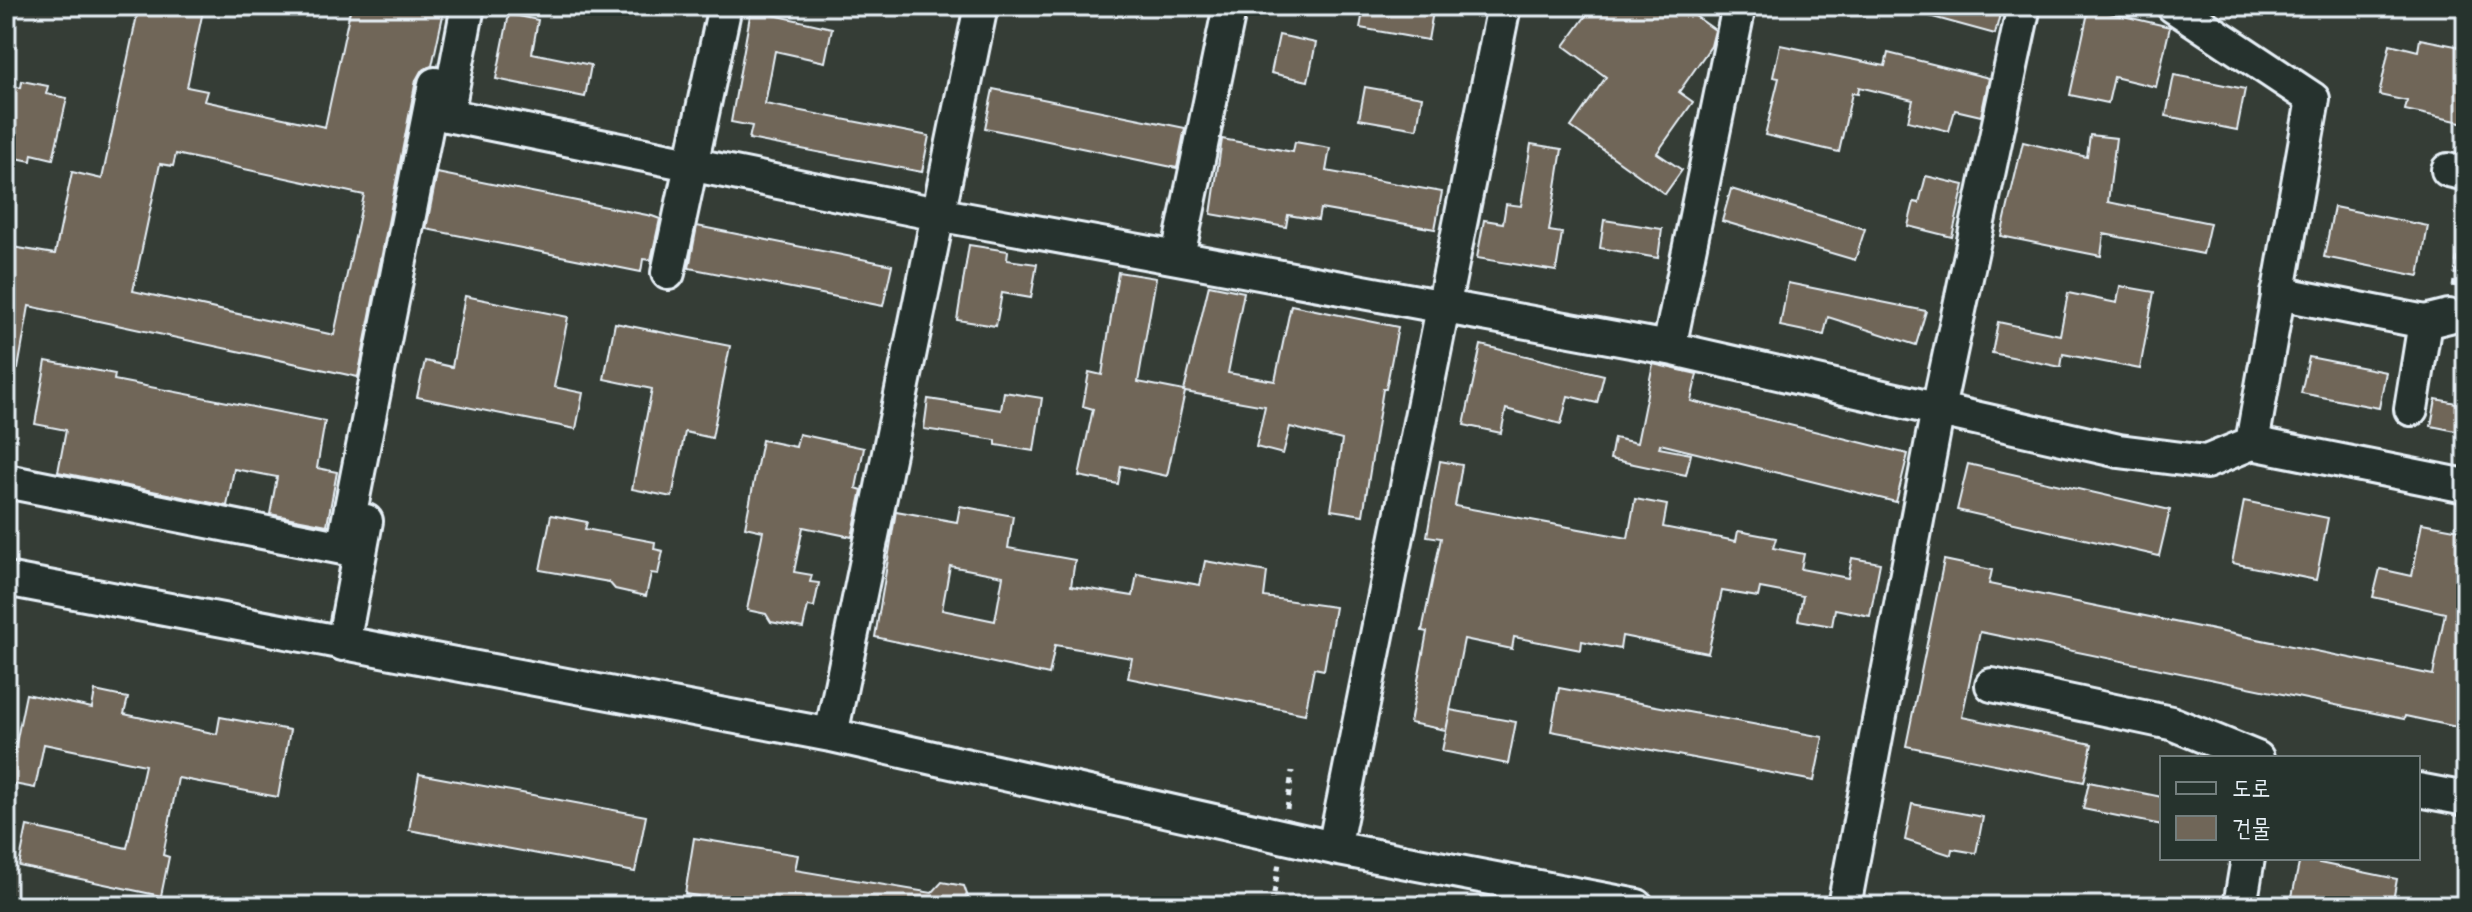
<svg xmlns="http://www.w3.org/2000/svg" width="2472" height="912" font-family="Itim,'Poor Story',sans-serif">
  <style>
    .building { fill: #706658; stroke: #e8f1f8; stroke-width: 2; fill-rule: evenodd }
    .lines { fill: none; stroke-linecap: round; stroke-linejoin: round }
    .minor-casing { stroke: #e8f1f8; stroke-width: 38 }
    .path { stroke: #e8f1f8; stroke-width: 5; stroke-dasharray: 6 6; stroke-linecap: butt }
    .minor { stroke: #26332d; stroke-width: 32 }
  </style>
  <rect width="100%" height="100%" fill="#353d36"/>
  <filter id="ink" filterUnits="userSpaceOnUse"><feTurbulence type="fractalNoise" baseFrequency=".0125" numOctaves="2"/><feDisplacementMap in="SourceGraphic" scale="16" xChannelSelector="R" yChannelSelector="G"/><feConvolveMatrix kernelMatrix="1 2 1 2 8 2 1 2 1" color-interpolation-filters="sRGB"/></filter>
  <g filter="url(#ink)">
    <path class="building" d="M139,6h65l-17,81 20,4 -3,10 121,26 26,-121h94l-13,60 -11,5 -5,9 -58,297 -329,-71 -11,63 -12,-1v-122l49,8 17,-82 30,7zM176,154l188,41 -30,140 -201,-44 27,-127 13,2z
      M1364,6h70l-6,34 -68,-12z
      M1593,6h88l34,24 -4,16 -32,46 14,10 -36,51 25,17 -17,24 -94,-67 35,-50 -42,-31z
      M1919,6h83l-7,28 -77,-21z
      M2089,8l81,19 -14,60 -42,-10 -6,26 -38,-8z
      M751,10l81,18 -7,34 -50,-11 -10,53 164,32 -7,36 -173,-33 3,-13 -21,-4z
      M509,14l29,6 -6,33 59,12 -6,32 -89,-18z
      M1279,35l37,8 -8,38 -37,-8z
      M2420,39l46,9v75l-61,-13 2,-9 -28,-6 11,-51 28,7z
      M1780,45l105,21 3,-13 101,25 -8,38 -26,-6 -6,21 -41,-10 5,-21 -54,-13 -1,7 -6,-1 -13,59 -74,-17 14,-57 -6,-1z
      M2174,75l71,14 -8,41 -71,-14z
      M22,81l26,5 -2,8 21,4 -14,61 -21,-5 -1,7 -25,-5v-72l15,4z
      M1365,87l57,10 -5,32 -58,-10z
      M993,89l192,39 -8,40 -192,-40z
      M2090,135l26,3 -8,64 102,21 -7,31 -99,-20 -3,22 -100,-20 22,-94 64,15z
      M1222,139l71,13 2,-10 35,6 -4,23 116,21 -7,37 -115,-20 -2,11 -30,-5 -2,12 -75,-13z
      M1531,144l31,5 -13,82 13,2 -6,38 -79,-13 7,-38 19,3 3,-19 15,2z
      M437,173l215,43 8,3 -9,41 -8,-1 -2,13 -215,-43z
      M1926,176l38,9 -12,52 -44,-11 6,-24 5,1z
      M1731,189l134,40 -10,31 -133,-39z
      M2334,207l94,19 -9,50 -95,-19z
      M1604,220l58,9 -4,29 -58,-10z
      M697,226l195,39 -9,41 -194,-38z
      M969,245l39,6 -1,9 30,4 -6,34 -29,-5 -6,33 -39,-6z
      M1118,272l38,6 -18,104 46,9 25,-106 35,7 -16,81 47,8 16,-76 107,22 -12,62h-3l-20,126 -32,-5 11,-70 -52,-13 -7,27 -27,-7 9,-41 -80,-14 -18,84 -46,-10 -3,18 -39,-8 14,-67 -10,-3 6,-34 13,3z
      M1788,283l138,28 -10,34 -88,-28 -4,18 -44,-9z
      M2120,286l34,6 -14,77 -77,-15 -2,13 -69,-14 6,-31 62,13 8,-42 49,10z
      M465,296l103,21 -14,70 29,6 -7,36 -159,-32 8,-36 27,6z
      M615,323l115,23 -18,92 -27,-6 -13,65 -40,-8 20,-100 -48,-10z
      M1481,345l123,30 -7,28 -29,-7 -7,28 -55,-15 -5,24 -37,-8z
      M2309,357l77,15 -7,36 -78,-15z
      M46,361l69,13 -1,6 211,41 -8,47 20,4 -10,53 -57,-11 7,-37 -43,-8 -7,37 -169,-34 8,-42 -31,-6z
      M1653,364l44,10 -6,27 217,53 -12,48 -236,-58 -1,4 32,6 -5,21 -76,-16 4,-21 23,5z
      M1004,392l38,6 -8,53 -38,-6v-5l-72,-11 4,-30 73,11z
      M2436,399l30,6v28l-35,-7z
      M799,434l65,14 -8,40 6,2 -10,47 -49,-10 -9,45 18,3 -2,7 9,1 -5,24 -6,-1 -5,22 -32,-6 -5,-8 -19,-4 16,-79 -18,-4 17,-87 34,7z
      M1440,461l22,4 -7,41 173,32 7,-39 32,6 -4,22 73,14 2,-10 38,7 -3,10 31,6 -3,15 47,9 4,-20 28,5 -10,53 -35,-7 -3,17 -34,-6 5,-24 -43,-8 -2,9 -36,-6 -14,62 -86,-17 -2,13 -38,-8 -1,9 -67,-13 -2,12 -48,-10 -14,71 66,12 -8,42 -66,-13 8,-40 -4,19 -36,-7 17,-91 -5,-1 19,-93 -14,-2z
      M1968,464l202,46 -11,46 -202,-46z
      M2244,501l84,17 -12,62 -84,-17z
      M960,506l53,10 -5,32 67,12 -4,26 62,10 4,-22 63,11 5,-24 62,11 -3,25 71,10 -11,63 -10,-2 -9,46 -177,-36 4,-20 -77,-13 -6,30 -174,-38 21,-126 61,11zM950,566l53,10 -8,45 -53,-11z
      M551,515l36,7 -2,7 70,13 -1,7 9,2 -5,23 -7,-1 -5,23 -31,-7 -6,-7 -69,-12z
      M2422,523l44,8v198l-61,-13 -1,3 -424,-87 -18,85 130,27 -8,38 -178,-36 38,-186 48,10 -3,14 444,91 12,-62 -72,-16 7,-28 32,7z
      M1559,688l264,49 -9,44 -263,-50z
      M95,691l33,7 -4,16 93,20 3,-17 70,13 -12,67 -100,-19 -15,77 6,2 -8,39 -142,-30 8,-40 100,22 18,-83 -101,-21 -9,44 -27,-5 18,-89 66,14z
      M419,774l227,42 -11,56 -226,-42z
      M2089,782l73,15v28l-79,-16z
      M1912,804l71,13 -7,36 -24,-4 -1,6 -46,-15z
      M694,838l104,17 -3,15 137,23 10,-11 22,4 7,20h-208l-23,-4v4h-44l2,-10 -13,-2z
      M2300,859l97,20 -5,27h-102z"/>
    <g class="lines">
      <defs>
        <path id="minor" d="M468,6l-21,109 490,99 732,134 450,103 87,11 46,-19
          M2173,6l140,93 -61,344 214,43
          M2448,170l18,4
          M1178,256l52,-250
          M668,273l57,-267
          M2278,293l147,29 24,-6
          M1669,348l70,-342
          M2411,409l14,-87
          M6,481l337,67 92,-464
          M6,579l825,156 503,113 303,58
          M343,644l23,-123
          M1992,685l179,38 86,35
          M831,735l150,-729
          M2418,790l48,9
          M1334,848l170,-842
          M1844,906l94,-497 86,-403
          M2240,906l8,-48"/>
      </defs>
      <use href="#minor" class="minor-casing"/>
      <path class="path" d="M2454,287l5,-33 7,-9
        M1287,809l5,-38
        M1272,906l7,-43"/>
      <use href="#minor" class="minor"/>
    </g>
  </g>
  <rect width="2472" height="912" fill="none" stroke="#26332d" stroke-width="32"/>
  <rect x="16" y="16" width="2440" height="880" fill="none" stroke="#e8f1f8" stroke-width="3" filter="url(#ink)"/>
  <rect x="2160" y="756" width="260" height="104" fill="#26332d" stroke="#747f7e" stroke-width="2"/>
  <rect x="2176" y="782" width="40" height="12" fill="#26332d" stroke="#747f7e" stroke-width="2"/>
  <text x="2232" y="796" font-size="24" fill="#e8f1f8">도로</text>
  <rect x="2176" y="816" width="40" height="24" fill="#706658" stroke="#747f7e" stroke-width="2"/>
  <text x="2232" y="836" font-size="24" fill="#e8f1f8">건물</text>
</svg>
